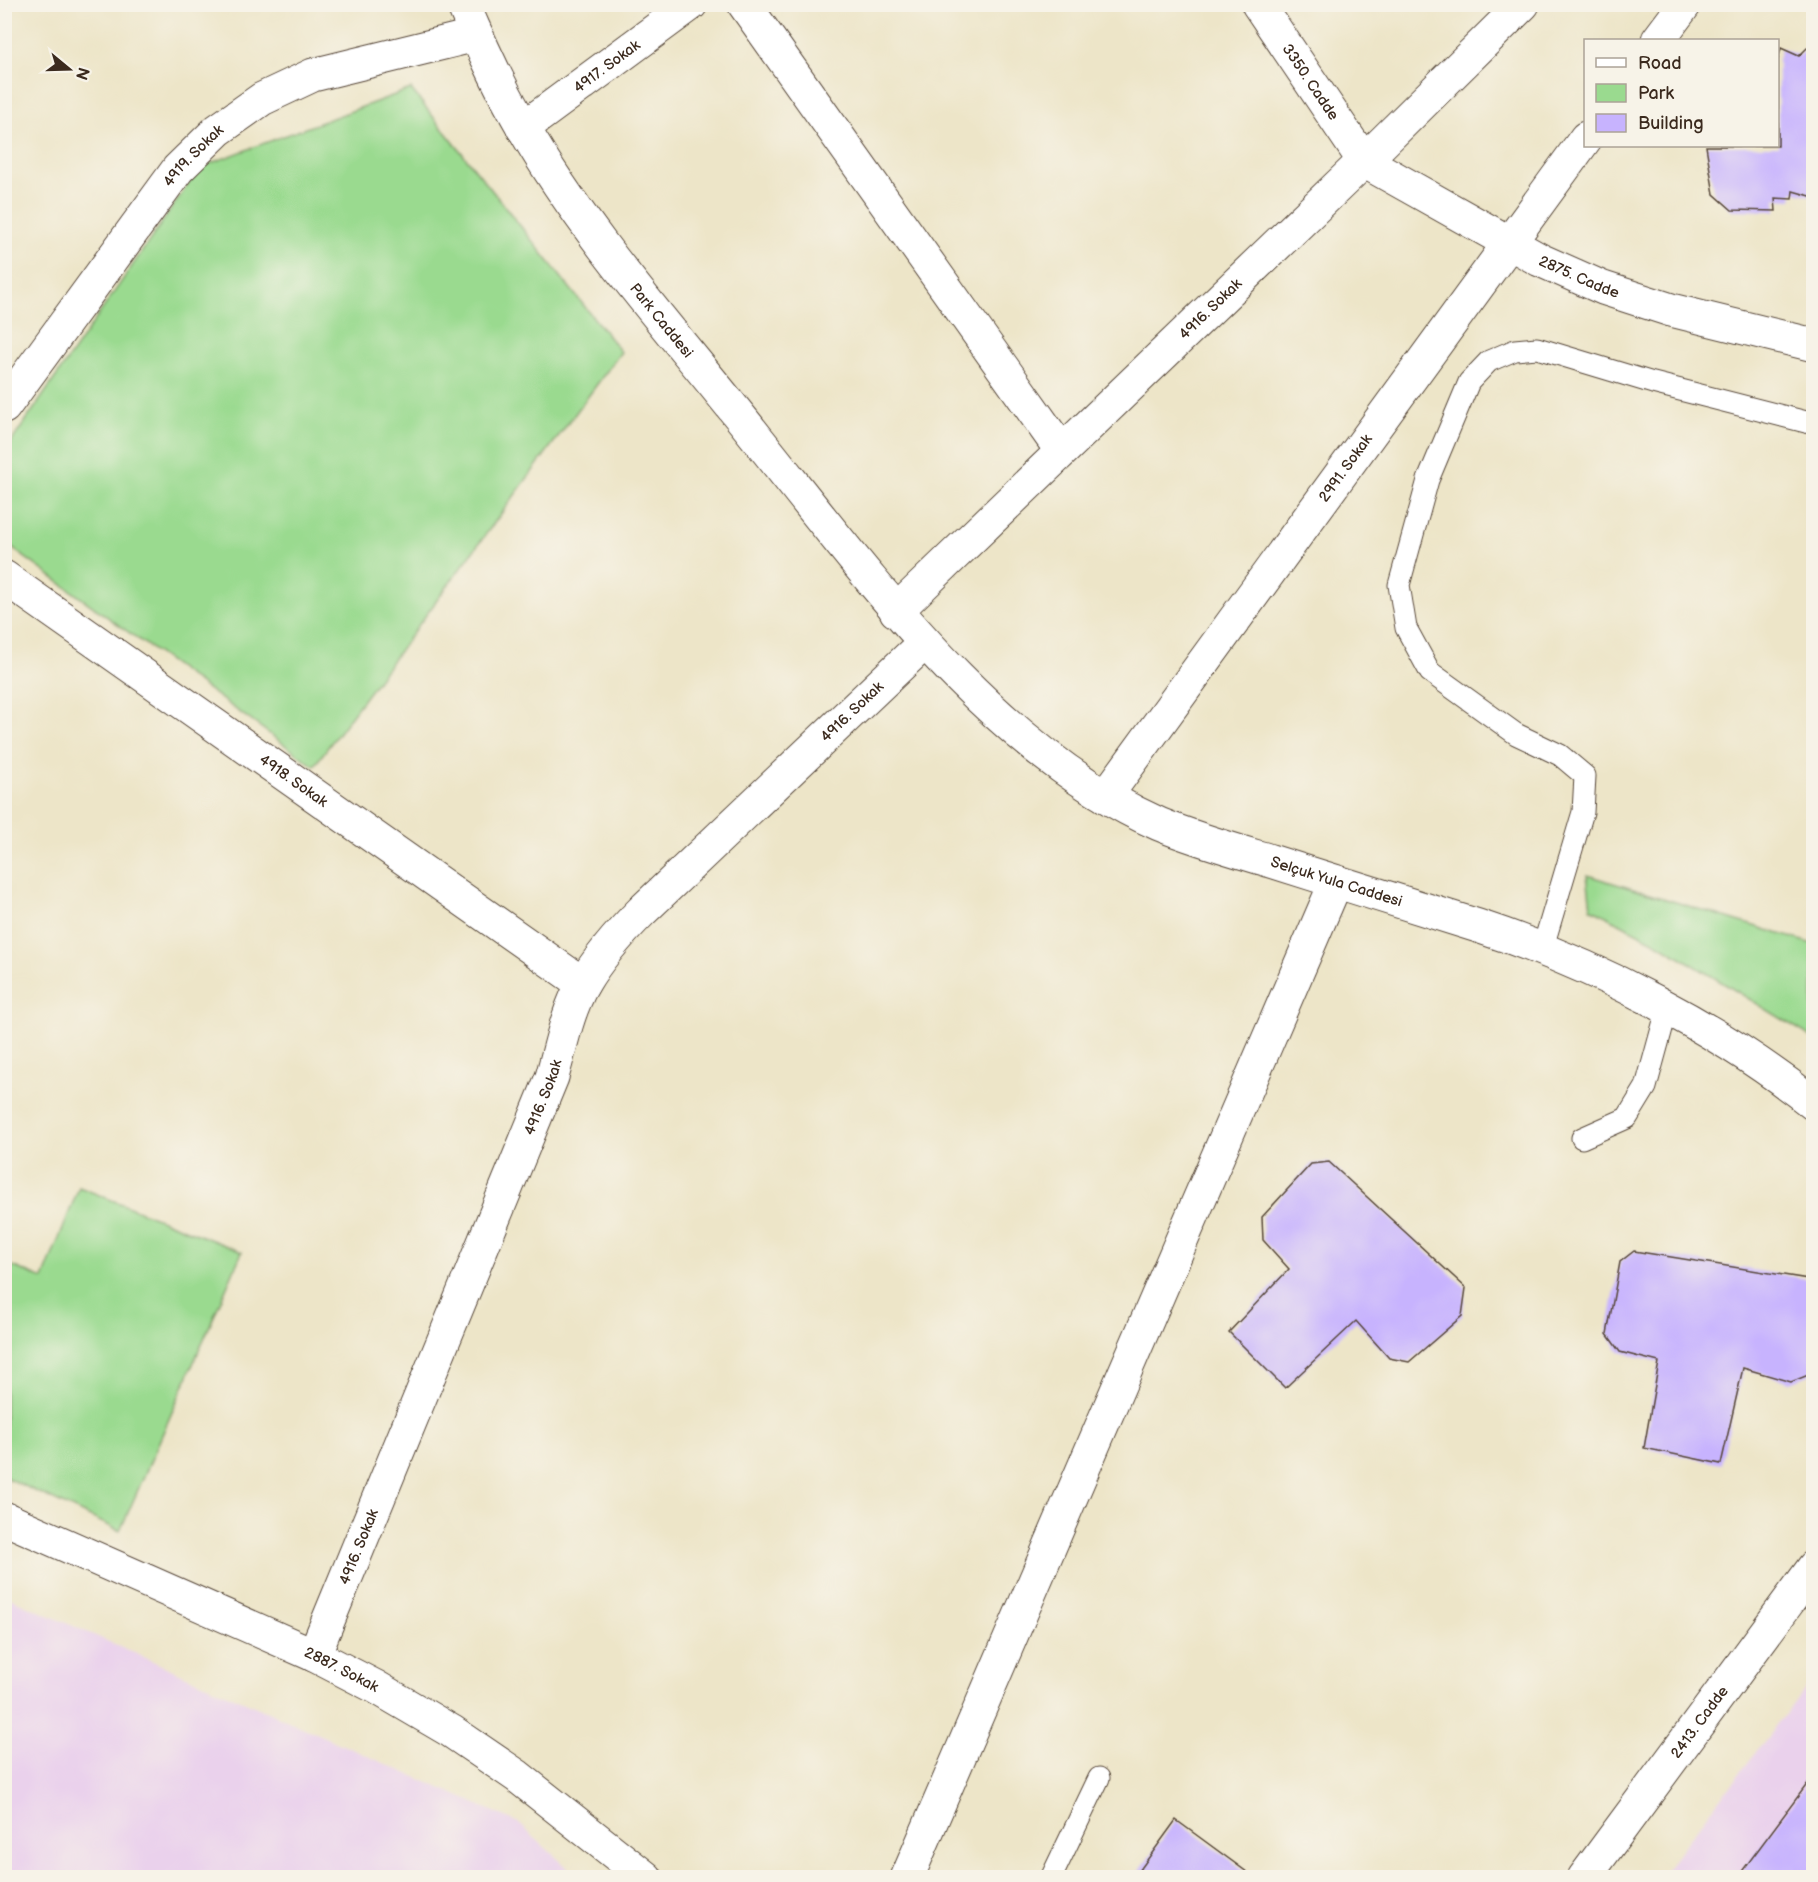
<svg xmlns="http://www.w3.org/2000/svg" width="1818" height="1882" font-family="'Balsamiq Sans',sans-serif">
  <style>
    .built { fill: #ead1ec }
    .green { fill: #9ada8f; stroke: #6a8256; stroke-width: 1.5 }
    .building { fill: #c7b3fe }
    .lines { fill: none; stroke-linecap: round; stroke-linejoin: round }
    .service-casing { stroke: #564638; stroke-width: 23 }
    .minor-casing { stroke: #564638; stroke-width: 35 }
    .tertiary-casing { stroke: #564638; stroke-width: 35 }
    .service { stroke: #fff; stroke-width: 21 }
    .minor { stroke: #fff; stroke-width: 33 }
    .tertiary { stroke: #fff; stroke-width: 33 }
    .labels { text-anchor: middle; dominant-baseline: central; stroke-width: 5; stroke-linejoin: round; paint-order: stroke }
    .street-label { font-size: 15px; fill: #3b2a1e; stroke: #f7f3e8 }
  </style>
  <rect width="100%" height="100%" fill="#f7f3e8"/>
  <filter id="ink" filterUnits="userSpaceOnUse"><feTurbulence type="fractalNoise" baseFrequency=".0167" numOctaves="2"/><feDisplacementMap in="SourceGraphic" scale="12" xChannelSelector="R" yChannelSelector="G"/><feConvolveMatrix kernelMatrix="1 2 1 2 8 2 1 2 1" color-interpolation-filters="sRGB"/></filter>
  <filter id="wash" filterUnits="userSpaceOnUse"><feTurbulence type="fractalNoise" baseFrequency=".008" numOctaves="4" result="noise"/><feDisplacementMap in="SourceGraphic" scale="24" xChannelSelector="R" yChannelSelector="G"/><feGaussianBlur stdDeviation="1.35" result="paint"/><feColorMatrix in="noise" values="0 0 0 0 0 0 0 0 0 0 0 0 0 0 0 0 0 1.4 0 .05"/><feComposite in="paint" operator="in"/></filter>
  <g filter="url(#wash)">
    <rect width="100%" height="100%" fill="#ede5c8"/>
    <path class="built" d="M5,1596l512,226 61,55h-573z
      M1813,1678v199h-153z"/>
    <path class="green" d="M411,89l210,263 -307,414 -309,-223v-92l195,-284z
      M1587,875l226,69v94l-154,-94 -68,-36z
      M79,1187l163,65 -122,279 -115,-54v-214l38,16z"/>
    <g id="blocks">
      <path class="building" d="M1781,48l18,8 8,-8 7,2v147l-21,-6 -1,8 -17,-1 1,13 -44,-1 -18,-16 -8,-48h72v-86z
        M1329,1162l137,126 -4,28 -53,46 -20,-4 -33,-37 -71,67 -56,-56 60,-63 -26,-29 -1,-23 49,-53z
        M1634,1251l180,29v83l-3,11 -20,8 -48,-14 -22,96 -77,-16 15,-86 -39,-10 -13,-18 13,-72z
        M1814,1775v103h-77z
        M1176,1820l79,58h-121z"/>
    </g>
  </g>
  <g filter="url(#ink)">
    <use href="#blocks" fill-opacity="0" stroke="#564638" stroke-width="1.5"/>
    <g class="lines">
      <defs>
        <path id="service" d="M1542,950l41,-138 2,-36 -25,-21 -44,-21 -86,-62 -24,-44 -7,-43 29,-105 41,-98 20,-21 26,-11 22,-2 116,35 161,41
          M1582,1138l45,-20 19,-31 21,-77
          M1051,1878l48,-100"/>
        <g id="minor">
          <path d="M744,4l317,446"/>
          <path id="s1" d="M1258,4l106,157 176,99 63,28 68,22 143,35"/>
          <path d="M1658,40l27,-36"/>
          <path id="s2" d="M523,128l168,-124"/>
          <path id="s3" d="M4,407l174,-238 40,-39 44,-31 51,-24 163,-40"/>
          <path id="s4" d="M4,577l579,407"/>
          <path id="s5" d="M896,611l468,-450 159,-157"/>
          <path id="s6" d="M1106,796l480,-658"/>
          <path id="s7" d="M4,1518l310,137 62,32 75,44 66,45 129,102"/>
          <path id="s8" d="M314,1655l238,-578c9,-31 15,-65 31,-93 16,-27 37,-51 59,-73l283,-269"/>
          <path d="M907,1878l429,-996"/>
          <path id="s9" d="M1584,1878l230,-311"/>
        </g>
        <g id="tertiary">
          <path id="s10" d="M463,4c18,42 37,84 60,123 63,110 155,211 234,311 110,137 237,313 402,386 36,15 75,26 112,37 69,22 139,43 207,65 118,39 239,101 336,178"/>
        </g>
      </defs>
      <use href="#service" class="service-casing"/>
      <use href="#minor" class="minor-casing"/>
      <use href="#tertiary" class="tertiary-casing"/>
      <use href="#service" class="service"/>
      <use href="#minor" class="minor"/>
      <use href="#tertiary" class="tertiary"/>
    </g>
  </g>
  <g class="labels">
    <g class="street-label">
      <text stroke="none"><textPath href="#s2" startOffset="104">4917. Sokak</textPath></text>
      <text stroke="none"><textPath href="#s1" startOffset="94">3350. Cadde</textPath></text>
      <text stroke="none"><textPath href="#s3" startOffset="315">4919. Sokak</textPath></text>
      <text stroke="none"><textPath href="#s1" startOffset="434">2875. Cadde</textPath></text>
      <text stroke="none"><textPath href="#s5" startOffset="436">4916. Sokak</textPath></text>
      <text stroke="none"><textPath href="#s10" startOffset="375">Park Caddesi</textPath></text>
      <text stroke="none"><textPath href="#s6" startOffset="406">2991. Sokak</textPath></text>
      <text stroke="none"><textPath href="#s8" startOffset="1107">4916. Sokak</textPath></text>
      <text stroke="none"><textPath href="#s4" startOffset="354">4918. Sokak</textPath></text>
      <text stroke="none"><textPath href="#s10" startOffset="1276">Selçuk Yula Caddesi</textPath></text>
      <text stroke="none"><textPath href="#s8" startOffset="603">4916. Sokak</textPath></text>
      <text stroke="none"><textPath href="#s8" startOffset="117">4916. Sokak</textPath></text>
      <text stroke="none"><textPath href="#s7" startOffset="370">2887. Sokak</textPath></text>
      <text stroke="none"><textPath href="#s9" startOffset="194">2413. Cadde</textPath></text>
    </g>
  </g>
  <rect width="1818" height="1882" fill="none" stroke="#f7f3e8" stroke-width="24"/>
  <rect x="1584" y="39" width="195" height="108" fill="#f7f3e8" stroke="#aca397" stroke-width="1.5"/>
  <rect x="1596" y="58" width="30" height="9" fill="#ffffff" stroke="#aca397" stroke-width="1.5"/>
  <text x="1638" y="69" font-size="18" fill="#3b2a1e">Road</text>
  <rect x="1596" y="84" width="30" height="18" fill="#9ada8f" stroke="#aca397" stroke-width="1.5"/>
  <text x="1638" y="99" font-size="18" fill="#3b2a1e">Park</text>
  <rect x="1596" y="114" width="30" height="18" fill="#c7b3fe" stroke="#aca397" stroke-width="1.5"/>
  <text x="1638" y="129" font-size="18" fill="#3b2a1e">Building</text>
  <g transform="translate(69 69) rotate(109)" stroke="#f7f3e8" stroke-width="4.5" paint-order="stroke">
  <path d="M0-4.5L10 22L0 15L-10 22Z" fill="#3b2a1e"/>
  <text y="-9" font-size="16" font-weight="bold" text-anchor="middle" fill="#3b2a1e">N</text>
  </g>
</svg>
